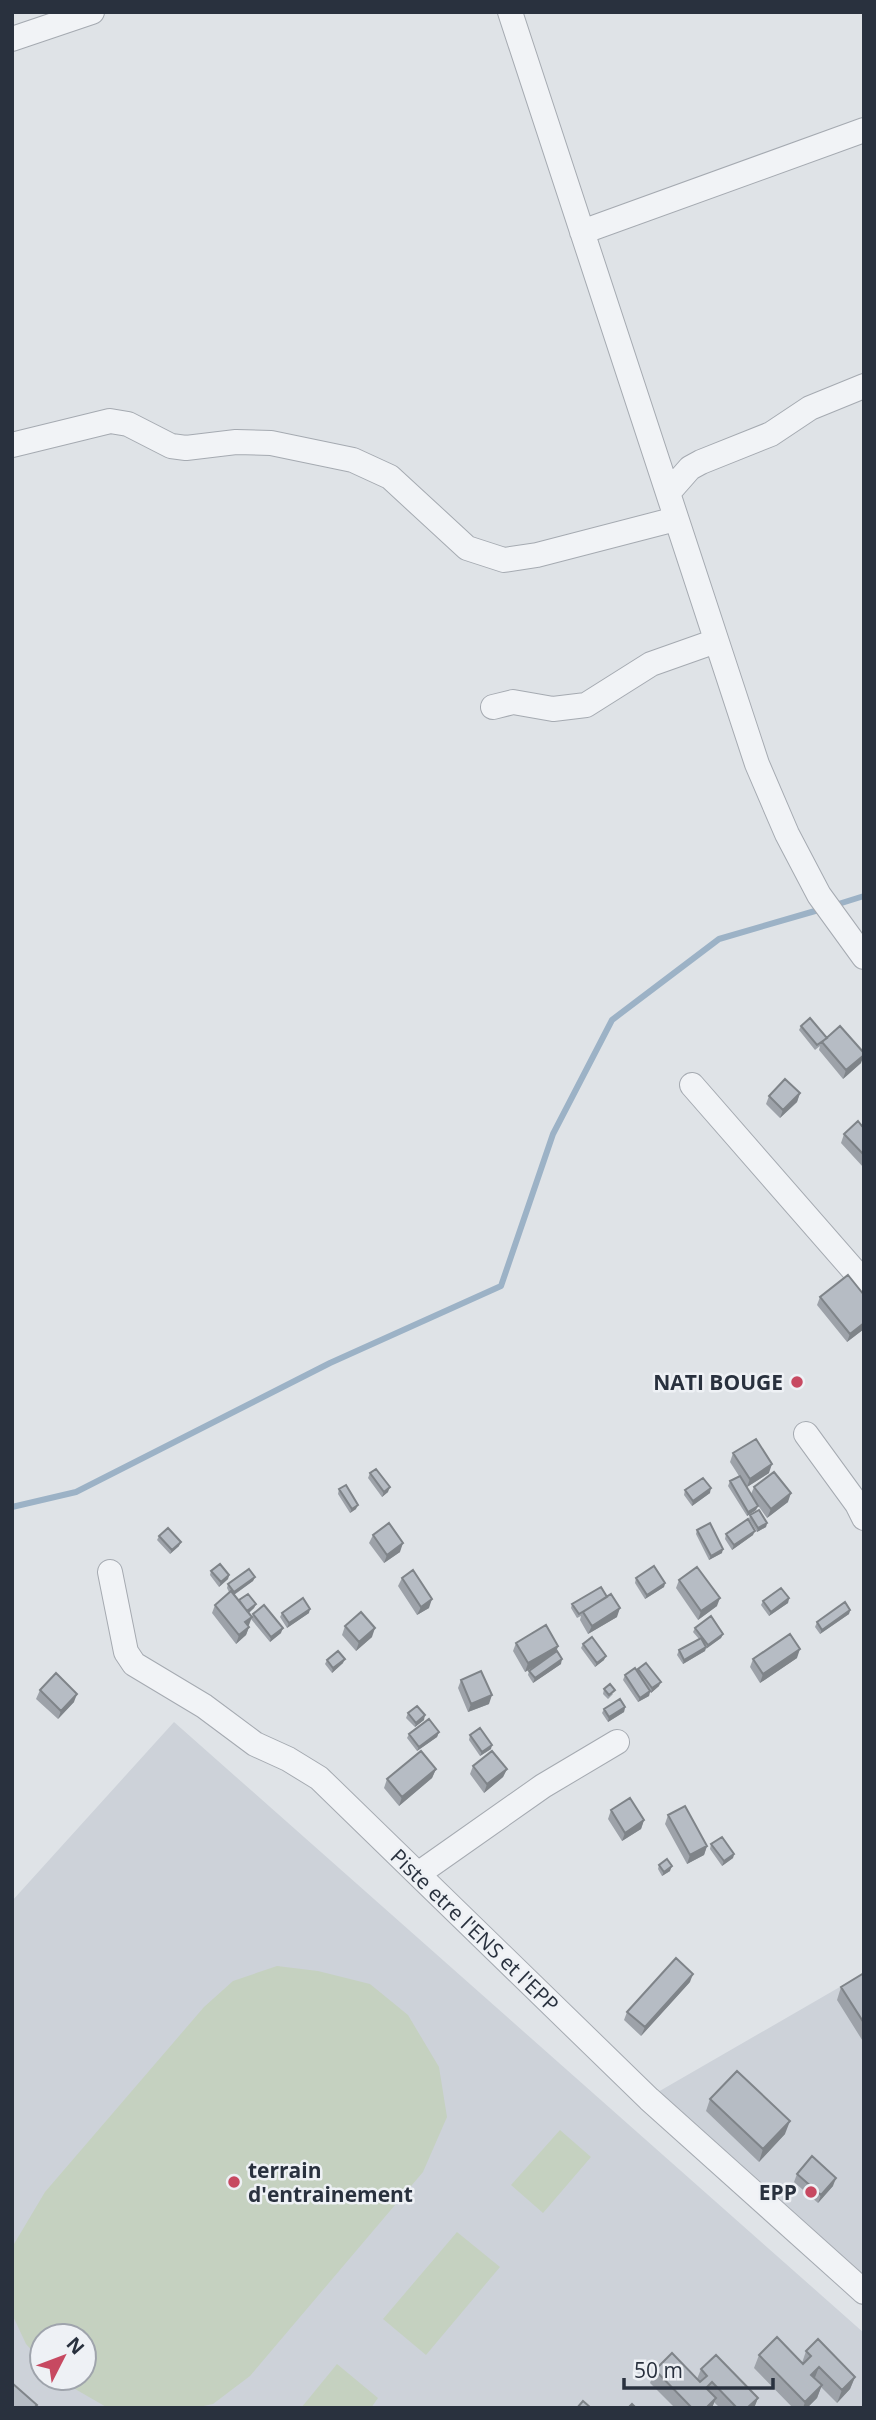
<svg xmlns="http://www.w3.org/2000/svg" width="876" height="2420" font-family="'Open Sans',sans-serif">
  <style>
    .built { fill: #cdd2d9; fill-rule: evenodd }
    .green { fill: #c5d1c0 }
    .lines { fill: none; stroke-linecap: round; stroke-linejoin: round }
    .stream { stroke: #9cb2c6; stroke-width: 6 }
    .street-casing { stroke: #a5aab1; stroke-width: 26 }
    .street { stroke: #f1f3f6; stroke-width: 24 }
    .wall { fill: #9da2a9 }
    .shaded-wall { fill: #7f8489 }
    .building { fill: #b6bcc4; stroke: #7f8489; stroke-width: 2 }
    .poi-dot { fill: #c74961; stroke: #eef1f5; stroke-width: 2.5 }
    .labels { text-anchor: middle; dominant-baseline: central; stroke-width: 5; stroke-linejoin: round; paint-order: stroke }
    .poi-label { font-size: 21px; font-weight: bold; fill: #29313e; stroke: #eef1f5; text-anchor: end }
    .street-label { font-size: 21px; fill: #29313e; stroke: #eef1f5 }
  </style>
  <rect width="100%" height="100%" fill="#dfe3e7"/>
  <path class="built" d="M174,1722l690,611v75h-852v-507zM42,2336h42v42h-42z
    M864,1973v314l-213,-191z"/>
  <path class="green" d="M277,1966l41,5 52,13 38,31 31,52 8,50 -24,55 -173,204 -37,28 -19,4h-86l-52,-30h28v-42h-42v26l-16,-18 -14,-30 2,-70 31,-52 159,-185 29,-26z
    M560,2130l31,27 -48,56 -32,-28z
    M457,2232l43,35 -74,88 -43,-36z
    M337,2364l41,34 -7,10h-70z"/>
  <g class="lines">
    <path class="stream" d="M832,906l32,-10
      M12,1507l64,-15 254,-129 171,-77 52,-152 59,-114 107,-81 103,-30"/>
    <defs>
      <path id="street" d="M510,12l247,752 30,70 32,61 45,62
        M12,39l80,-27
        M582,232l282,-102
        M12,445l98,-24 18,3 43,22 15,2 50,-6 35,1 82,17 37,17 77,71 37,12 33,-5 139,-36
        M668,493l22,-25 11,-6 70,-28 39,-26 54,-22
        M493,707l20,-5 40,7 33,-4 65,-41 65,-23
        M692,1085l172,197
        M806,1434l51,70 7,14
        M110,1572l16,80 8,12 70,42 51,38 33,15 31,19 330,321 215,193
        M418,1874l125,-88 74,-44"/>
    </defs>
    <use href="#street" class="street-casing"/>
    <use href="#street" class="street"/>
  </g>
  <path class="wall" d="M801,1026l26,11 34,26 -18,16 -24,-29 1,-4 -5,4 -16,-20z
    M800,1093l-3,9 -17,16 -14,-14 3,-8z
    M864,1125l-1,42 -22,-24 3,-9z
    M820,1297l44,32 -17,13 -30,-37z
    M733,1453l36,20 -22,14 4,7 3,-7 34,15 -21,16 -10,-14 -1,6 -9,6 -19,-30 2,-5 9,-5 -9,-14z
    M370,1473l18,19 -6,5 -14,-19z
    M339,1489l17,20 -6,4 -12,-19z
    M685,1490l25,3 -18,13 -8,-11z
    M750,1515l17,8 -1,4 -9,5 -8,-13z
    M697,1530l25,23 -13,7 -13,-26z
    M726,1534l27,1 -21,15 -7,-11z
    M373,1535l27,17 -16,11 -15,-20z
    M159,1536l20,10 -9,8 -13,-14z
    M211,1571l18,4 -1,4 -9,8 -9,-12z
    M255,1577l-2,4 -19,14 5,6 17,3 -2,4 -5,5 -1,13 1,1 -3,8 -10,9 -24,-31 3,-8 14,-13 -2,-4 1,-4z
    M402,1578l27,30 -12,7 -19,-29z
    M636,1578l29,5 -1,4 -19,12 -10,-16z
    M679,1580l38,26 -19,14 -22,-32z
    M789,1598l-1,5 -19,13 -8,-11 2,-4z
    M572,1604l45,13 -29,17 -8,-14 1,-4 -4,2 -6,-10z
    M850,1610l-1,4 -29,20 -5,-7 2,-5z
    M282,1613h27l-22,15 -7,-11z
    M253,1614l28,19 -11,9 -19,-23z
    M345,1626l27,11 -16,14 -14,-16z
    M695,1628l28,6 -2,4 -15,10 -1,3 -22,13 -6,-9 2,-5 20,-11 -6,-7z
    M516,1643l42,3 -2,6 5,12 -28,19 -5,-8 1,-4 9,-7 -13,8 -12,-21z
    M583,1644l21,16 -9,7 -14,-19z
    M797,1658l-37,25 -10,-16 3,-8z
    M327,1660l16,3 -11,10 -7,-9z
    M638,1669l21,17 -8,7 -1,-1 -1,4 -11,6 -15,-22 2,-5 12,-4z
    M461,1680l28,24 -21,8 -10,-24z
    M604,1689l9,5 -5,5 -5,-5z
    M40,1690l34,12 -16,17 -22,-20z
    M625,1707l-1,5 -16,10 -6,-9 2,-4z
    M408,1713l16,7 -9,7 -9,-9z
    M439,1732l-2,5 -20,14 -10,-13 2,-4z
    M470,1735l21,14 -11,7 -11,-16z
    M473,1766l34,3 -4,8 -19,16 -14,-19z
    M436,1769l-4,9 -33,28 -15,-18 3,-9z
    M611,1810l33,10 -3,9 -19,12 -14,-22z
    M668,1815l39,31 -3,9 -17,9 -22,-40z
    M711,1844l23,10 -1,4 -11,8 -12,-17z
    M659,1865l11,6 -8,5 -4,-7z
    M864,1973v70l-27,-43 4,-13z
    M690,1982l-49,54 -17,-16 3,-8z
    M710,2099l75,35 -26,28 -53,-51z
    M797,2174l36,12 -15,17 -24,-21z
    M806,2351l49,26 -5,12 -13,14 -16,-16 -4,11 -10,10h-14l-39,-40 5,-13 43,8z
    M701,2369l57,29 -4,10h-34l-6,-6 -2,6h-37l-25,-25 5,-13 42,9z"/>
  <path class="shaded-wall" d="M864,1055l-3,8 -18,16 3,-9z
    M800,1093l-3,9 -17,16 3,-8z
    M864,1323v6l-17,13 3,-8z
    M772,1464l-3,9 -22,14 3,-8z
    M390,1487l-2,5 -6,5 2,-5z
    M711,1488l-1,5 -18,13 1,-5z
    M791,1493l-3,9 -21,16 4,-9z
    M358,1505l-2,4 -6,4 2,-4z
    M758,1506l-2,4 -9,6 1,-4z
    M767,1523l-1,4 -9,5 1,-4z
    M755,1531l-2,4 -21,15 2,-5z
    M181,1542l-2,4 -9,8 2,-4z
    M403,1543l-3,9 -16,11 3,-8z
    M723,1549l-1,4 -13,7 2,-4z
    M229,1575l-1,4 -9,8 2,-5z
    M255,1577l-2,4 -21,15 2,-4z
    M665,1583l-1,4 -19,12 2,-4z
    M720,1598l-3,8 -19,14 3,-9z
    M789,1598l-1,5 -19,13 2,-4z
    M432,1599l-3,9 -12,7 4,-8z
    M256,1604l-2,4 -8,7 1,-4z
    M620,1608l-3,9 -29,17 4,-8z
    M310,1609l-1,4 -22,15 2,-5z
    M850,1610l-1,4 -29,20 2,-4z
    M252,1617l-3,8 -7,5 3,-8z
    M249,1627l-3,8 -10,9 3,-9z
    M283,1628l-2,5 -11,9 1,-5z
    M375,1628l-3,9 -16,14 3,-9z
    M723,1634l-2,4 -15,11 2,-4z
    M558,1646l-3,9 -30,17 3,-9z
    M706,1647l-1,4 -22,13 1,-4z
    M800,1649l-3,9 -37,25 3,-9z
    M606,1656l-2,4 -9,7 2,-4z
    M345,1659l-2,4 -11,10 1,-5z
    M562,1659l-1,5 -28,19 2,-5z
    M661,1682l-2,4 -8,7 1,-5z
    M650,1691l-1,5 -11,6 2,-4z
    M77,1694l-3,8 -16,17 3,-8z
    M492,1695l-3,9 -21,8 3,-8z
    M625,1707l-1,5 -16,10 1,-5z
    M425,1715l-1,5 -9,7 1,-4z
    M439,1732l-2,5 -20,14 2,-4z
    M492,1745l-1,4 -11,7 2,-4z
    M436,1769l-4,9 -33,28 3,-9z
    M507,1769l-4,8 -19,16 3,-9z
    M644,1820l-3,9 -19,12 3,-8z
    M707,1846l-3,9 -17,9 3,-9z
    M734,1854l-1,4 -11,8 2,-5z
    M672,1866l-2,5 -8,5 2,-4z
    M693,1974l-3,8 -49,54 4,-9z
    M790,2121l-5,13 -26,28 4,-13z
    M836,2178l-3,8 -15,17 3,-8z
    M819,2367l-5,13 -3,-5z
    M855,2377l-5,12 -13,14 5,-13z
    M822,2385l-5,13 -10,10h-4l2,-6z
    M716,2398l-4,10h-6z
    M758,2398l-4,10h-7z"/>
  <path class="building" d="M810,1018l17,20 -10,7 -16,-19z
    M840,1026l24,27v2l-18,15 -24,-28z
    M785,1079l15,14 -17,17 -14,-14z
    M858,1121l4,5 2,-1v30l-20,-21z
    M848,1275l16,20v28l-14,11 -30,-37z
    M756,1439l16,25 -22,15 -17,-26z
    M376,1469l14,18 -6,5 -14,-19z
    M774,1472l17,21 -20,16 -17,-22z
    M740,1476l18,30 -10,6 -18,-31z
    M703,1478l8,10 -18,13 -8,-11z
    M346,1485l12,20 -6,4 -13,-20z
    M759,1510l8,13 -9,5 -8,-13z
    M748,1519l7,12 -21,14 -8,-11z
    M389,1523l14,20 -16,12 -14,-20z
    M710,1523l13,26 -12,7 -14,-26z
    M168,1528l13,14 -9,8 -13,-14z
    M220,1564l9,11 -8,7 -10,-11z
    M654,1566l11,17 -18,12 -11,-17z
    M697,1567l23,31 -19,13 -22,-31z
    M249,1569l6,8 -21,15 -6,-8z
    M413,1570l19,29 -11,8 -19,-29z
    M601,1587l6,10 -28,17 -7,-10z
    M781,1588l8,10 -18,14 -8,-11z
    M231,1591l21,26 -7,5 4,5 -10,8 -24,-30z
    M248,1594l8,10 -9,7 -8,-11z
    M611,1594l9,14 -28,18 -9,-14z
    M303,1598l7,11 -21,14 -7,-10z
    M845,1602l5,8 -28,20 -5,-8z
    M264,1605l19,23 -12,9 -18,-23z
    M361,1612l14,16 -16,14 -14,-16z
    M711,1616l12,18 -15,11 -13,-17z
    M546,1625l12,21 -30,17 -12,-20z
    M790,1634l10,15 -37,25 -10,-15z
    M592,1637l14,19 -9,7 -14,-19z
    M701,1638l5,9 -22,13 -5,-10z
    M338,1651l7,8 -12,9 -6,-8z
    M557,1651l5,8 -27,19 -6,-7z
    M646,1663l15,19 -9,6 -14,-19z
    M635,1668l15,23 -10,7 -15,-23z
    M481,1671l11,24 -21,9 -10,-24z
    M56,1673l21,21 -16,17 -21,-21z
    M610,1684l5,6 -6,5 -5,-6z
    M620,1699l5,8 -16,10 -5,-8z
    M417,1706l8,9 -9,8 -8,-10z
    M429,1719l10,13 -20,15 -10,-13z
    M480,1728l12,17 -10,7 -12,-17z
    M421,1751l15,18 -34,28 -15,-18z
    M492,1751l15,18 -20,15 -14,-18z
    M630,1798l14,22 -19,13 -14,-23z
    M685,1806l22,40 -17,9 -22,-40z
    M722,1837l12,17 -10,7 -13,-17z
    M667,1859l5,7 -8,6 -5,-7z
    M676,1958l17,16 -48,53 -18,-15z
    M864,1973v50l-23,-36z
    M737,2071l53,50 -27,28 -53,-50z
    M812,2156l24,22 -15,17 -24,-21z
    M777,2337l26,27 8,-8 -5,-5 12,-12 37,38 -13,13 -23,-23 -8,8 11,10 -17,17 -46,-47z
    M672,2353l28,29 7,-6 -6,-7 15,-14 42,43 -11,10h-10l-25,-26 -6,6 10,10 -10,10h-14l-37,-38z
    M12,2383l25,22 -3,3h-22z
    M583,2401l8,7h-14z
    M632,2404l4,4h-8z"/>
  <g class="poi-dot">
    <circle cx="797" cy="1382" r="7"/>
    <circle cx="234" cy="2182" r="7"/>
    <circle cx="811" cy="2192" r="7"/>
  </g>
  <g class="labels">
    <g class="poi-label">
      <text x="783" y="1382">NATI BOUGE</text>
      <text x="248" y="2170" text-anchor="start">terrain<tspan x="248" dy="24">d'entrainement</tspan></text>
      <text x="797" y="2192">EPP</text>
    </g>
    <g class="street-label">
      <text transform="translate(475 1930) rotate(44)">Piste etre l'ENS et l'EPP</text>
    </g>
  </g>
  <rect width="876" height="2420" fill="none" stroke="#29313e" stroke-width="28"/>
  <g transform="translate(63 2357) rotate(48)"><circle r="33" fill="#eef1f5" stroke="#9fa4ac" stroke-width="2"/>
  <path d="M0-5L12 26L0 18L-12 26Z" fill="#c74961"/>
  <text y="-10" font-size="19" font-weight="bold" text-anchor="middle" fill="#29313e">N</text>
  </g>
  <path d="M624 2378v10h149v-10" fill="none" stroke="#29313e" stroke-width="3.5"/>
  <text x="634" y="2378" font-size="21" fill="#29313e" stroke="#eef1f5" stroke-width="5" paint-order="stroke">50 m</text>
</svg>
